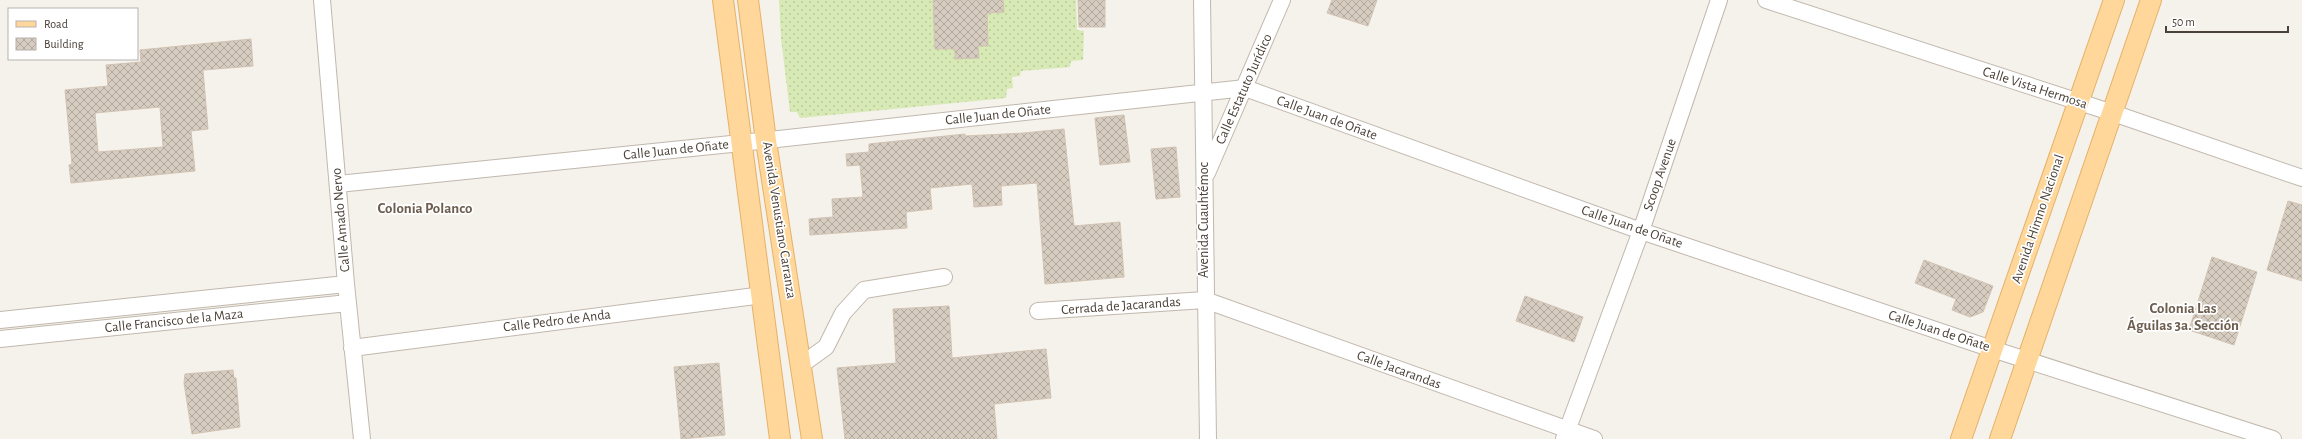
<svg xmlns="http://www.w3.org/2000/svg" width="2302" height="439" font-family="'Alegreya Sans',sans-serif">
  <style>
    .grass { fill: url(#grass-dots) }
    .building { fill: url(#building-cross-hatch); stroke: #d2c3b3; fill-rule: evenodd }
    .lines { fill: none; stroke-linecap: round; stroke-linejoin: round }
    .minor-casing { stroke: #c1b8ad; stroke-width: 18 }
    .major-casing { stroke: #e5b269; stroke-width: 22 }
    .minor { stroke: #fff; stroke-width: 16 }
    .major { stroke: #ffd79a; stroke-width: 20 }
    .labels { text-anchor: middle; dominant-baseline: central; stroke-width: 3.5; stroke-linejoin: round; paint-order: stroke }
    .street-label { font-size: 14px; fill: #4a4138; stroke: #fff }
    .neighbourhood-label { font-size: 15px; font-weight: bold; fill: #6d5e4f; stroke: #fff }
  </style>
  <defs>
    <pattern id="grass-dots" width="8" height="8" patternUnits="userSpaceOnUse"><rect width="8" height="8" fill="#d7e9b4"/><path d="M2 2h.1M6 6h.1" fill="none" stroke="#bac99c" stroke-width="1.8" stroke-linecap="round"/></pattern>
    <pattern id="building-cross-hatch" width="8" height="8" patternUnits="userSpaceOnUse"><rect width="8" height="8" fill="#d7ccc0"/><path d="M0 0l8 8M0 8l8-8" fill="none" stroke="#b0a79d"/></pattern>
  </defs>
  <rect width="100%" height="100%" fill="#f5f1eb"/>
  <path class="grass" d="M779,0h297l1,30 7,1 -1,29 -12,1 -1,6 -49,4 -1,5 -8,1 1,11 -6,1 -1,9 -206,20 -3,-6h-7l-9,-74z"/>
  <path class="building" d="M933,0h70l1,12 -17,1 1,33h-10l1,12 -24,1v-10h-20z
    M1078,0h27v27h-26z
    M1332,0h45l-9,26 -41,-13z
    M251,39l2,27 -50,4 5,59 -17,2 4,40 -124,12 -2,-18 3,-1 -7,-74 43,-4 -2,-21 35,-3 -1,-12zM160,107l3,40 -65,5 -3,-39z
    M1124,115l6,47 -30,3 -5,-47z
    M1064,129l10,97 46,-4 4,55 -79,7 -8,-101 -36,3 1,19 -28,2 -2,-23 -42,4 2,21 -26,3 1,16 -97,7 -1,-16 24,-2 -1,-18 31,-2 -3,-32 -13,1 -1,-12 23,-2v-8l96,-10v2l59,-3z
    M1176,147l4,50 -24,2 -5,-50z
    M2288,201l14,4v76l-35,-11z
    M2212,257l45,15 -23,73 -45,-15z
    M1924,260l69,26 -10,26 -13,5 -18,-7 4,-11 -41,-16z
    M1525,296l58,21 -9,25 -58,-21z
    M949,306l3,52 94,-9 5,49 -57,6 3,35h-152l-8,-71 59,-5 -3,-54z
    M719,363l6,72 -44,4 -7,-72z
    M233,370l1,8h2l4,49 -48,7 -8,-51 1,-9z"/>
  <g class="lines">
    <defs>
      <path id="minor" d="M322,0l24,284 16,155
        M1202,0l6,439
        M1766,0l347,113 189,65
        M1207,173l75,-173
        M338,184l403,-41 504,-55 396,143 351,118 281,90
        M1038,311l167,-11 389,139
        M0,320l346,-36
        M0,339l348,-36
        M352,348l411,-53
        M801,365l25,-18 17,-34 21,-23 80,-13
        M1564,439l77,-208 78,-231"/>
      <path id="major" d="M723,0l57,439
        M748,0l18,141 46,298
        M1961,439l153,-439
        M2000,439l151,-439"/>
    </defs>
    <use href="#minor" class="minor-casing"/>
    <use href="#major" class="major-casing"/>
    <use href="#minor" class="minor"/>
    <use href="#major" class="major"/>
  </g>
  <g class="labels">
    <g class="street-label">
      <text transform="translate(2035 88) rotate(18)">Calle Vista Hermosa</text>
      <text transform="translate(1244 89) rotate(-66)">Calle Estatuto Jurídico</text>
      <text transform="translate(998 115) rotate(-6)">Calle Juan de Oñate</text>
      <text transform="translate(1327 118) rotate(20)">Calle Juan de Oñate</text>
      <text transform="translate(676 150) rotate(-6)">Calle Juan de Oñate</text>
      <text transform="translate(1660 175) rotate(-71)">Scoop Avenue</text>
      <text transform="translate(2038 219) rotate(-71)">Avenida Himno Nacional</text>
      <text transform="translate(341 220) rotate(-95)">Calle Amado Nervo</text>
      <text transform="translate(779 220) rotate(81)">Avenida Venustiano Carranza</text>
      <text transform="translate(1204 220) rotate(-90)">Avenida Cuauhtémoc</text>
      <text transform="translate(1632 227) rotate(19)">Calle Juan de Oñate</text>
      <text transform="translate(1121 306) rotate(-4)">Cerrada de Jacarandas</text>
      <text transform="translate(174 321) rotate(-6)">Calle Francisco de la Maza</text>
      <text transform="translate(557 321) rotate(-7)">Calle Pedro de Anda</text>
      <text transform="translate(1939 331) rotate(18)">Calle Juan de Oñate</text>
      <text transform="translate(1399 370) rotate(20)">Calle Jacarandas</text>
    </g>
    <g class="neighbourhood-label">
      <text x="425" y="208">Colonia Polanco</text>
      <text x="2183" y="308">Colonia Las<tspan x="2183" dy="17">Águilas 3a. Sección</tspan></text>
    </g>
  </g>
  <rect x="8" y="8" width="130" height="52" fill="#ffffff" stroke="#b7b3af"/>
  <rect x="16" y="21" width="20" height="6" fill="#ffd79a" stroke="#b7b3af"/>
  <text x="44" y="28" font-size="12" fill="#4a4138">Road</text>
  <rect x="16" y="38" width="20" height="12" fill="url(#building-cross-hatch)" stroke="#b7b3af"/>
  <text x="44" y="48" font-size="12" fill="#4a4138">Building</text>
  <path d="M2166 26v6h122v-6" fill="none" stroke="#4a4138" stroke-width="2"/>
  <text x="2172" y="26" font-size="12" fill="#4a4138" stroke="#ffffff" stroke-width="3" paint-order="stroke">50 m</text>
</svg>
